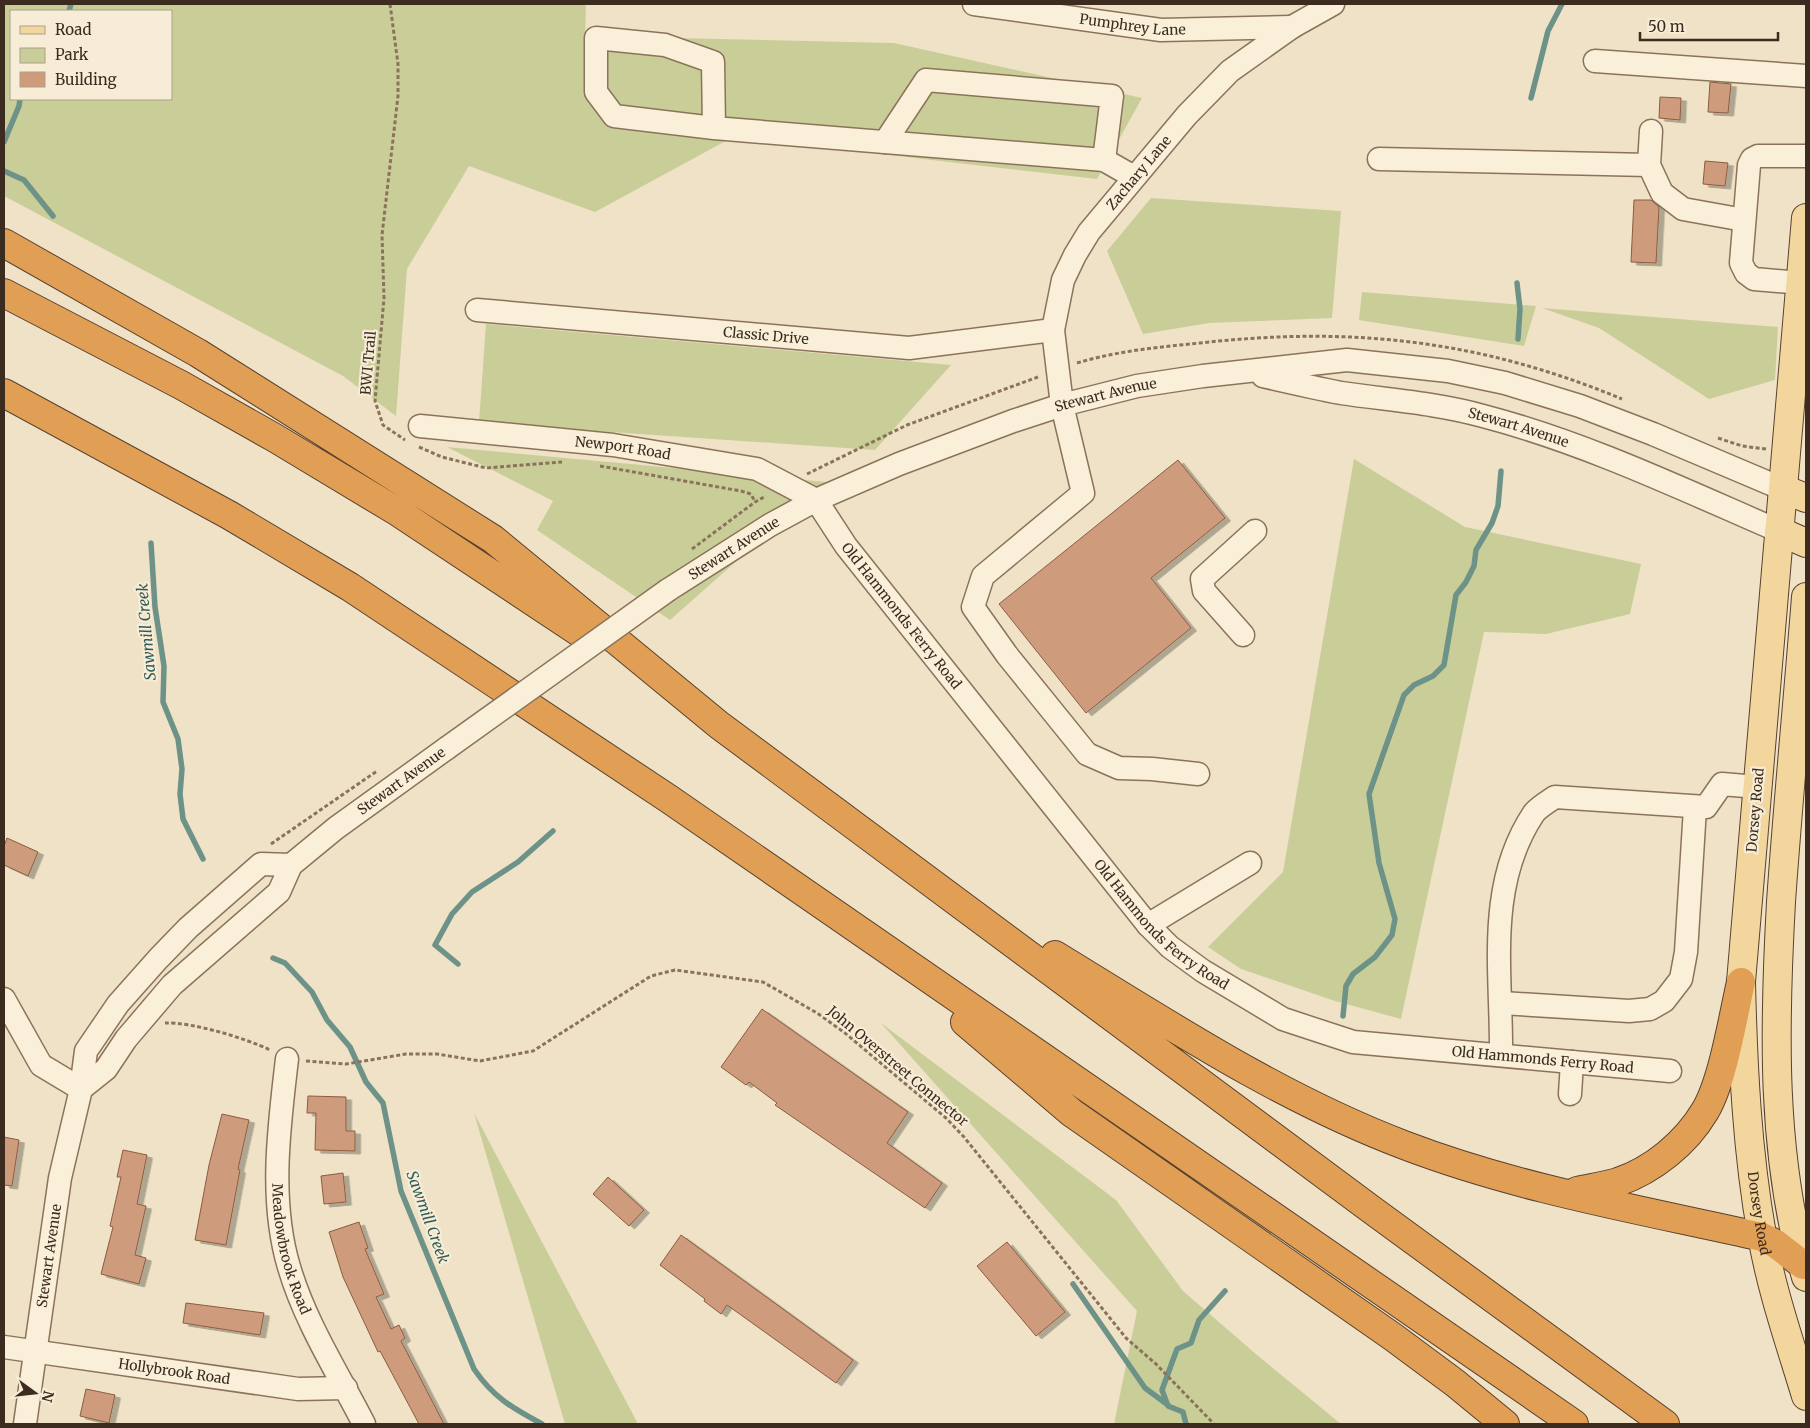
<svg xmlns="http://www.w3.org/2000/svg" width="1810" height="1428" font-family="Merriweather,serif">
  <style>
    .green { fill: #c9ce99; fill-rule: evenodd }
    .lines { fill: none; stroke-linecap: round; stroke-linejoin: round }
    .stream { stroke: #6d9288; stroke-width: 5.5 }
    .building { fill: #ce9b7b; stroke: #8b5c40; filter: url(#shadow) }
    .minor-casing { stroke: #8b735b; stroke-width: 25 }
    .major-casing { stroke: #59412f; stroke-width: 30 }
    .highway-casing { stroke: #59412f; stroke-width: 30 }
    .path { stroke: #8b735b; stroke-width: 3; stroke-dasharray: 4 2.5; stroke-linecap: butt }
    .minor { stroke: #faefd9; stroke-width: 22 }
    .major { stroke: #f3d69d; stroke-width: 28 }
    .highway { stroke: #e09f55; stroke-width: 28 }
    .minor-bridge-casing { stroke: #8b735b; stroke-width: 25; stroke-linecap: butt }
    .minor-bridge { stroke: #faefd9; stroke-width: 22 }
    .labels { text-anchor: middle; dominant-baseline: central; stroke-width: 4.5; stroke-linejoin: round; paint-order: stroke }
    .street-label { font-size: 14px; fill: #3b2c1f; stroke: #f7ecd5 }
    .water-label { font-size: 15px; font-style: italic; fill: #2e5b57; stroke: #f7ecd5 }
  </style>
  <defs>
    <filter id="shadow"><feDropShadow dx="5.5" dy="3" stdDeviation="0" flood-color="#0004"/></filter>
  </defs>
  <rect width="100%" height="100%" fill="#efe2c6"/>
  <path class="green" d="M4,4h582l-1,32 309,7 248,55 -45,81 -364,-42 -138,75 -126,-46 -62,103 -11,147 -53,-40 -339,-180zM11,11h160v88h-160z
    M1151,198l190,13 -9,107 -123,5 -66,11 -36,-83z
    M1362,292l174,14 -12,40 -165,-26z
    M1542,308l236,19 -3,53 -66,19 -110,-71z
    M486,324l465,41 -76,85 -396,-27z
    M447,447l379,35 -156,138 -133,-90 16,-29z
    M1354,459l111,68 176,37 -11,50 -84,20 -62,-2 -83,387 -66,-18 -94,-32 -33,-22 75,-75z
    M881,1023l235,177 67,91 74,64 84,69h-227l23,-113z
    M474,1113l164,311h-73z"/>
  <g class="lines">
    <path class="stream" d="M69,11l2,-7
      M1531,98l17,-67 14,-27
      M4,142l15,-36 1,-7
      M4,171l20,9 29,36
      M1517,283l3,26 -2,30
      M151,543l4,64 9,59 -1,36 15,37 4,30 -2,25 3,25 20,40
      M273,958l12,5 27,29 15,28 23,27 16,35 17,21 18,88 73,178c19,28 38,39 68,55
      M458,964l-23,-19 17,-31 20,-22 46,-30 35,-31
      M1343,1016l3,-30 7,-12 22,-17 17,-22 3,-16 -16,-56 -10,-69 35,-99 10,-10 19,-9 11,-11 12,-70 10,-13 8,-16 2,-16 16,-27 6,-17 3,-35
      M1073,1284l72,104 23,17
      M1186,1424l-3,-12 -15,-6 -6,-16 15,-41 14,-6 8,-23 26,-29"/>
  </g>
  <path class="building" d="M1710,82l21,2 -3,29 -20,-1z
    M1660,97l21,1 -1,22 -21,-2z
    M1705,161l23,2 -3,23 -22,-2z
    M1634,200h17l8,7 -3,56 -25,-1z
    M1178,460l47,58 -74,60 40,50 -105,85 -87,-109z
    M7,838l31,14 -10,24 -24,-11v-19z
    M762,1009l146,103 -21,31 55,40 -17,25 -150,-103 2,-2 -28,-21 -3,3 -25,-18z
    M308,1096l38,1v34h9v20l-40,-1 1,-37h-9z
    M222,1114l27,6 -11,49 2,1 -14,75 -31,-5 14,-75z
    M4,1137l15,3 -7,46 -8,-1z
    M123,1150l24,5 -10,49 9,2 -11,49 11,3 -7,26 -38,-10 12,-47 -3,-1 11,-49h-4z
    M343,1173l3,29 -22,2 -3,-28z
    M608,1177l36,33 -15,16 -36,-32z
    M359,1222l9,26 -3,1 19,45 -8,3 15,32 8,-4 6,13 -4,3 43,83h-25l-39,-73 -2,1 -35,-75 -14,-45z
    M681,1235l172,125 -17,23 -109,-78 -6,9 -17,-13 1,-2 -45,-34z
    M1007,1242l58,70 -29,24 -59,-70z
    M186,1303l78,10 -4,22 -77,-12z
    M86,1389l29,6 -6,28 -29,-7z"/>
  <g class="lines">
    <defs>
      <g id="minor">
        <path id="s1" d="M974,4l187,26 131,-3"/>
        <path d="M1595,61l211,15"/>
        <path d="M714,128l-1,-66 -48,-17 -69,-7v54l18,24 100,12 390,32 30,17"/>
        <path d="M1651,131l-2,34 13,28 21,16 61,11"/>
        <path d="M885,142l41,-62 186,16 -8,64"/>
        <path d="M1379,159l270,6"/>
        <path d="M1801,283l-47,-4 -8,-6 -5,-10 8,-98 3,-6 6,-3h48"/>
        <path id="s2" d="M477,310l432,38 144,-18"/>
        <path id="s3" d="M1263,376c26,6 52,12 78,17 47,7 96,10 142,23 103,27 199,73 296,115"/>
        <path id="s4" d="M420,426l193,19 144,24 59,31"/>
        <path id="s5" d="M816,500l30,46 302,379 22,22 33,24 80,48 70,23 317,29"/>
        <path id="s6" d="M668,590l102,-65 46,-25 83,-36 114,-43 49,-16 75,-19 66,-10 144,-16 101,11 57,12 75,23 73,28 130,55"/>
        <path d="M1243,635l-39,-44 -2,-12 53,-48"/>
        <path id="s7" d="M1198,774l-46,-5 -33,-1 -32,-14 -80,-99 -34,-48 10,-31 100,-83 -21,-88 -9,-75 10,-50 12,-25 14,-23 98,-117 43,-44 62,-44 41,-23"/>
        <path d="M1148,925l102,-62"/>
        <path d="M4,999l37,66 40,24"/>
        <path d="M1502,1003l127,8 21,-2 14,-8 17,-22 5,-27 9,-144"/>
        <path d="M1501,1055c1,-82 -16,-169 33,-242 5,-6 15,-12 21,-16l151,10 16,-23 35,3"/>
        <path id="s8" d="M287,1059c-8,68 -18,141 2,208 16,55 49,106 75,157"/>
        <path id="s9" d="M81,1089l25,-20 20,-30 46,-54 107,-93 12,-27 45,-37 111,-80"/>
        <path d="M1570,1094l2,-32"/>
        <path id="s10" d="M4,1347l294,42 48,-1"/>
        <path id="s11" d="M25,1424l35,-246 21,-89 5,-38 32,-47 40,-45 30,-31 73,-64 30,1"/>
      </g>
      <g id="major">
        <path id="s12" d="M1806,218l-65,764c2,85 6,169 21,253 9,54 28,108 44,161"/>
        <path d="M1783,489l23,9"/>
        <path d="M1779,531l27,12"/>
        <path d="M1806,597c-8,102 -18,204 -25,305 -7,126 -10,253 25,375"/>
      </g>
      <path id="highway" d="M4,243l194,110 295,186 226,186 653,485 293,214
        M4,293l177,92 94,53 123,74 193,128
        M4,393l225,122 121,72 319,212 905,625
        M1055,955c113,69 225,143 349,190 115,44 238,65 358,92l14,7 27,21
        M965,1022l107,91 321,224 62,46 50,41
        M1577,1191c13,-3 28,-5 41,-9 35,-12 68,-39 87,-71 18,-30 28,-94 36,-129"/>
    </defs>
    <use href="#minor" class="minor-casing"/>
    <use href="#major" class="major-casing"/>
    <use href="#highway" class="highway-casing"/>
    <path class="path" d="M390,4l8,60v32l-16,139 2,63 -9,103 8,24 22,15
      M1077,363c40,-12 82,-16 123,-20 152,-17 280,-3 422,56
      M1718,438l24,8 24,3
      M419,447l23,10 44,11 76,-6
      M600,466l141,25 10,3 4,8
      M807,474l100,-49 131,-48
      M692,549l63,-47 11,-6
      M271,844l106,-73
      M165,1023c27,-1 80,15 105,27
      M306,1061l40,3 60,-10h31l43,7 53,-10 118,-75 24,-6 88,12 54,31 28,20 101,85 18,19 162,201 30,26 58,60"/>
    <use href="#minor" class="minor"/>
    <use href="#major" class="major"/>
    <use href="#highway" class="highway"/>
    <defs>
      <path id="minor-bridge" d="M447,748l221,-158"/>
    </defs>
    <use href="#minor-bridge" class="minor-bridge-casing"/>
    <use href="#minor-bridge" class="minor-bridge"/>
  </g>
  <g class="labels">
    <g class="street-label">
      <text stroke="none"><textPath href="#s1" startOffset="160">Pumphrey Lane</textPath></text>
      <text stroke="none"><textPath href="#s7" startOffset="812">Zachary Lane</textPath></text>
      <text stroke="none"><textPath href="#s2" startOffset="290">Classic Drive</textPath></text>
      <text transform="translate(368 363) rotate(-85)">BWI Trail</text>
      <text stroke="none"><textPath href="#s6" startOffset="482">Stewart Avenue</textPath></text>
      <text stroke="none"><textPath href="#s3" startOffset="261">Stewart Avenue</textPath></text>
      <text stroke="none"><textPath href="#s4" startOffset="204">Newport Road</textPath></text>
      <text stroke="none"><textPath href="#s6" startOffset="78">Stewart Avenue</textPath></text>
      <text stroke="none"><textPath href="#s5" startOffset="144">Old Hammonds Ferry Road</textPath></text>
      <text stroke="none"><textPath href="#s9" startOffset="449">Stewart Avenue</textPath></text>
      <text transform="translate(1755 810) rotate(-85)">Dorsey Road</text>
      <text stroke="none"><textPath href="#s5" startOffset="549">Old Hammonds Ferry Road</textPath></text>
      <text stroke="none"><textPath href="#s5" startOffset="969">Old Hammonds Ferry Road</textPath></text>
      <text transform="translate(898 1066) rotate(40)">John Overstreet Connector</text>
      <text stroke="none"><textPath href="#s12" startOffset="999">Dorsey Road</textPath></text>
      <text stroke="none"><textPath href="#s8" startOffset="192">Meadowbrook Road</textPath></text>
      <text stroke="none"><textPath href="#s11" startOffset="170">Stewart Avenue</textPath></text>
      <text stroke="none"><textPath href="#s10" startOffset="172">Hollybrook Road</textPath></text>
    </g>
    <g class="water-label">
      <text transform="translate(146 632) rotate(-95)">Sawmill Creek</text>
      <text transform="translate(428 1217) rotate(70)">Sawmill Creek</text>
    </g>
  </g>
  <rect width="1810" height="1428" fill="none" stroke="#3b2c1f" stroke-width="10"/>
  <rect x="10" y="10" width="162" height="90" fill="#f7ecd5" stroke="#ac9f8c"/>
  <rect x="20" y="26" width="25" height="8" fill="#f3d69d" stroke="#ac9f8c"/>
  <text x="55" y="35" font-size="15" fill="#3b2c1f">Road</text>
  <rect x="20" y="48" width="25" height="15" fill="#c9ce99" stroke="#ac9f8c"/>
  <text x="55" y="60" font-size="15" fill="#3b2c1f">Park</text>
  <rect x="20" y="72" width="25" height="15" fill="#ce9b7b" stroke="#ac9f8c"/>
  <text x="55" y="85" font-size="15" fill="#3b2c1f">Building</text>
  <g transform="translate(35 1393) rotate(105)" stroke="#f7ecd5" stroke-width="4" paint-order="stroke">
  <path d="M0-4L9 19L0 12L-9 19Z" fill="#3b2c1f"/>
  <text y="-8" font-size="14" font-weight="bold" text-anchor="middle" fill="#3b2c1f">N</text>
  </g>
  <path d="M1640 32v8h138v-8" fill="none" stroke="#3b2c1f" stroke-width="2.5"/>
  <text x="1648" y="32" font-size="15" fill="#3b2c1f" stroke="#f7ecd5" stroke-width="4" paint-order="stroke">50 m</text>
</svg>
